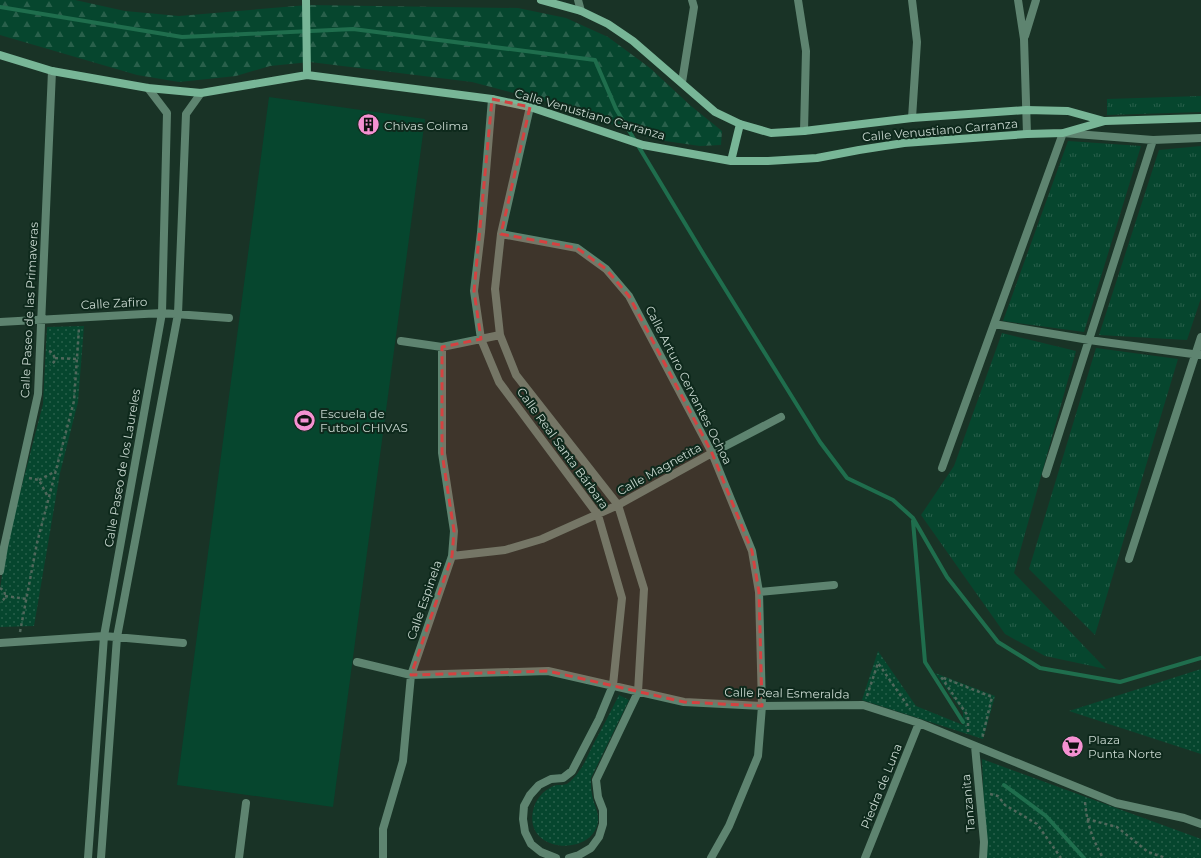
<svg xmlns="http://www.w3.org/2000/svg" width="1201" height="858" font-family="Montserrat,sans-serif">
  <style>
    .grass { fill: url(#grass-tufts) }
    .forest { fill: url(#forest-firs) }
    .park { fill: url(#park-dots) }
    .pitch { fill: #06462e }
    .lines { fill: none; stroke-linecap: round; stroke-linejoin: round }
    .stream { stroke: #1f6e4d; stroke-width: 4 }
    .path { stroke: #51685c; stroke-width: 2.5; stroke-dasharray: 3 3; stroke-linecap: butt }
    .street { stroke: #5e8470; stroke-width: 8 }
    .secondary { stroke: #78b697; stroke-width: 8 }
    .marked { fill: #d44241; fill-opacity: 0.2; stroke: #d44241; stroke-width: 3; stroke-dasharray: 8 5; stroke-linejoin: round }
    .labels { text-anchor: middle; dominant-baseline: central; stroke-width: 4; stroke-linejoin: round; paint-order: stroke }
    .street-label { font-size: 12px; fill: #c8d7cf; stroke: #0e291c }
    .poi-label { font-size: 12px; fill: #c8d7cf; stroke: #0e291c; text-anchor: start }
  </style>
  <defs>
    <pattern id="grass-tufts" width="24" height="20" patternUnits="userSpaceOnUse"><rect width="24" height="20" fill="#06462e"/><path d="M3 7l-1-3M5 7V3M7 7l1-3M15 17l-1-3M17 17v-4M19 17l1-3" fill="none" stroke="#29604b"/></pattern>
    <pattern id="forest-firs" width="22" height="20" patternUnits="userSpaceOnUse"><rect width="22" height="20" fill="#06462e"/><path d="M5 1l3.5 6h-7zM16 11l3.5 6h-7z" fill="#29604b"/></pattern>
    <pattern id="park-dots" width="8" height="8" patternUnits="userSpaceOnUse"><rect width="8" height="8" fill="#06462e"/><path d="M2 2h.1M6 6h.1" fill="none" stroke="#29604b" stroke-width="1.8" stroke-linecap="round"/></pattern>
  </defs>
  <rect width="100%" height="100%" fill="#193326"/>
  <path class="grass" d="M1201,96v16l-94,3v-16z
    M1068,141l73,5 -57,186 -81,-11z
    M1201,146v152l-14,42 -88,-5 60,-185z
    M1002,333l74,18 -62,222 92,96 -61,-13 -40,-22 -84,-119 33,-49z
    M1096,348l82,11 -83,276 -66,-66z"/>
  <path class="forest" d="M0,0h75l50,11 54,5 129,-11 210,3 48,10 42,19 42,31 41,38 31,25 -1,14 -21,1 -42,-6 -114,-39 -72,-19 -162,-20 -40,4 -34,10 -57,6 -42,-7 -137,-40z"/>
  <path class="park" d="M84,326l-6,76 -18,71 -26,153 -34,1v-38l7,-46 36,-139 4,-77z
    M878,651l38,55 47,19v-13l-28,-39 60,23 -12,43 -121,-39z
    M1201,669v85l-132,-43z
    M619,695l10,5 -38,78c0,7 0,14 2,21 2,8 6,14 5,23 -6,36 -78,31 -64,-15 3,-10 13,-20 23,-22 3,0 7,0 10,-1 3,-2 10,-9 12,-13 6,-7 9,-16 13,-24 9,-17 18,-34 27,-52z
    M982,759l219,80v19h-215z"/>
  <path class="pitch" d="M269,97l156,22 -92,688 -156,-22z"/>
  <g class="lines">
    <path class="stream" d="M0,7l182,30 171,-8 242,31 21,49 88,146 116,187 27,36 46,22 20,18 34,59 51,65 42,26 80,14 81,-24
      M913,521l12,141 38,60
      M1004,785l42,31 38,42"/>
    <path class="path" d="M49,351c5,2 6,6 5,11l-4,3
      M55,358l22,1
      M29,478l10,2 9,17
      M39,480l17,-9
      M0,588l4,3c2,5 1,9 -4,11
      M5,596l22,3
      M20,632l17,-89 37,-142 5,-73
      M867,696l11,-33 32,46
      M968,732v-16l-27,-39 51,20 -10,42
      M990,794l8,2 7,9 32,19 24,34
      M1085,802c2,22 7,36 18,56
      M1087,819l30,8 31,25 18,6"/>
    <path class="street" d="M578,0l3,11
      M798,0l8,51 -2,80
      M912,0l5,42 -5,76
      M1018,0l6,39 3,95
      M1025,36l11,-36
      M682,82l12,-75 -2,-7
      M492,99l-11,133 -7,59 7,48 18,43 99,133 24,83 -9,87 -14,34 -27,52 -9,7 -12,1 -12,6 -9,10 -6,11 -1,13 2,13 6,12 10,8 15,6
      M530,107l-29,127 -6,55 5,46 16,40 102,130 26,84 -6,103 -42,88 2,17 5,13v14l-4,13 -8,11 -12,7 -10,3
      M501,234l76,14 29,21 23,27 83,157 40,98 7,41 3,114 -4,50 -29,70 -18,32
      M0,322l162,-9 67,5
      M994,324l95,16 111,15
      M401,341l41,6 58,-12
      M942,468l121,-335 90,7 48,-2
      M1046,474l107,-334
      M452,556l53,-6 37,-11 76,-34 94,-52 69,-36
      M1129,559l72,-222
      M0,571l4,-24 34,-153 14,-323
      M759,592l75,-7
      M0,643l104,-7 79,7
      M357,662l54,13 137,-4 136,31 78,4 101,-1 56,18 197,80 68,15 17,6
      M975,746l9,96 -1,16
      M88,858l16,-222 58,-323 5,-200 -19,-25
      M101,858l16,-221 61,-323 8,-200 15,-21
      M239,858l7,-55
      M383,858v-29l20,-68 8,-86 41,-119 2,-25 -12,-78v-106
      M865,858l54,-135"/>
    <path class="secondary" d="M306,0l1,75
      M541,0l40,11 27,13 25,17 82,71 25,12 31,9 33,-2 108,-13 114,-8 42,1 36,10
      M0,55l52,16 96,17 53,5 106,-18 185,24 38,8 113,38 88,16h37l49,-3 42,-8 45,-7 123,-9 36,-1 42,-12 96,-3
      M731,161l9,-37"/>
  </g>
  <path class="marked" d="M492,99l38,8 -29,127 76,14 29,21 23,27 83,157 40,98 7,41 3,114 -78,-4 -136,-31 -137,4 41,-119 2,-25 -12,-78v-106l39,-8 -7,-48z"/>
  <defs>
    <symbol id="building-disc" viewBox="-11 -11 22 22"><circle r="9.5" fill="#f591d2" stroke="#0e291c"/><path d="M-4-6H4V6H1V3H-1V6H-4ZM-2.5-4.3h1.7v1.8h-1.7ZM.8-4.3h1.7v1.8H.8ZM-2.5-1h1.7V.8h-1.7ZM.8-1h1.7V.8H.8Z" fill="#111"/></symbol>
    <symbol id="stadium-disc" viewBox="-11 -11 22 22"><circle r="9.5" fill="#f591d2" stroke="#0e291c"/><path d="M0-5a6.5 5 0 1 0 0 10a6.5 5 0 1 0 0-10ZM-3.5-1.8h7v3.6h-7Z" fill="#111"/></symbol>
    <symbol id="supermarket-disc" viewBox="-11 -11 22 22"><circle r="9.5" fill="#f591d2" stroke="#0e291c"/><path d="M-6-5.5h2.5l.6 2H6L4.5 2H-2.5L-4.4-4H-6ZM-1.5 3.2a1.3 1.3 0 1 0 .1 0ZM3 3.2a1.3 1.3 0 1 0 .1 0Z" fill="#111"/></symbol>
  </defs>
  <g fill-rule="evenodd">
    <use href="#building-disc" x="356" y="112" width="25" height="25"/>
    <use href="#stadium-disc" x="292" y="408" width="25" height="25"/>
    <use href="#supermarket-disc" x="1060" y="734" width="25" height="25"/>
  </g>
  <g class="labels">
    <g class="street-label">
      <text transform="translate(590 114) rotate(16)">Calle Venustiano Carranza</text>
      <text transform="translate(940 130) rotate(-5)">Calle Venustiano Carranza</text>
      <text transform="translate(114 303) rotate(-3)">Calle Zafiro</text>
      <text transform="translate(29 310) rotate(-87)">Calle Paseo de las Primaveras</text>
      <text transform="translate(689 385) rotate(63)">Calle Arturo Cervantes Ochoa</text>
      <text transform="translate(563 448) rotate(54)">Calle Real Santa Bárbara</text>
      <text transform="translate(122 468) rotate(-80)">Calle Paseo de los Laureles</text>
      <text transform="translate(659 469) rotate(-29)">Calle Magnetita</text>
      <text transform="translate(424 600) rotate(-71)">Calle Espinela</text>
      <text transform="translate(787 693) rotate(1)">Calle Real Esmeralda</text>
      <text transform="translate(881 786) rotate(-68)">Piedra de Luna</text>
      <text transform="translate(968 803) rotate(-95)">Tanzanita</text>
    </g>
    <g class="poi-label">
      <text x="384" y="125">Chivas Colima</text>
      <text x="320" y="413">Escuela de<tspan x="320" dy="14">Futbol CHIVAS</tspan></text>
      <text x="1088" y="739">Plaza<tspan x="1088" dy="14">Punta Norte</tspan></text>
    </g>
  </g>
</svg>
